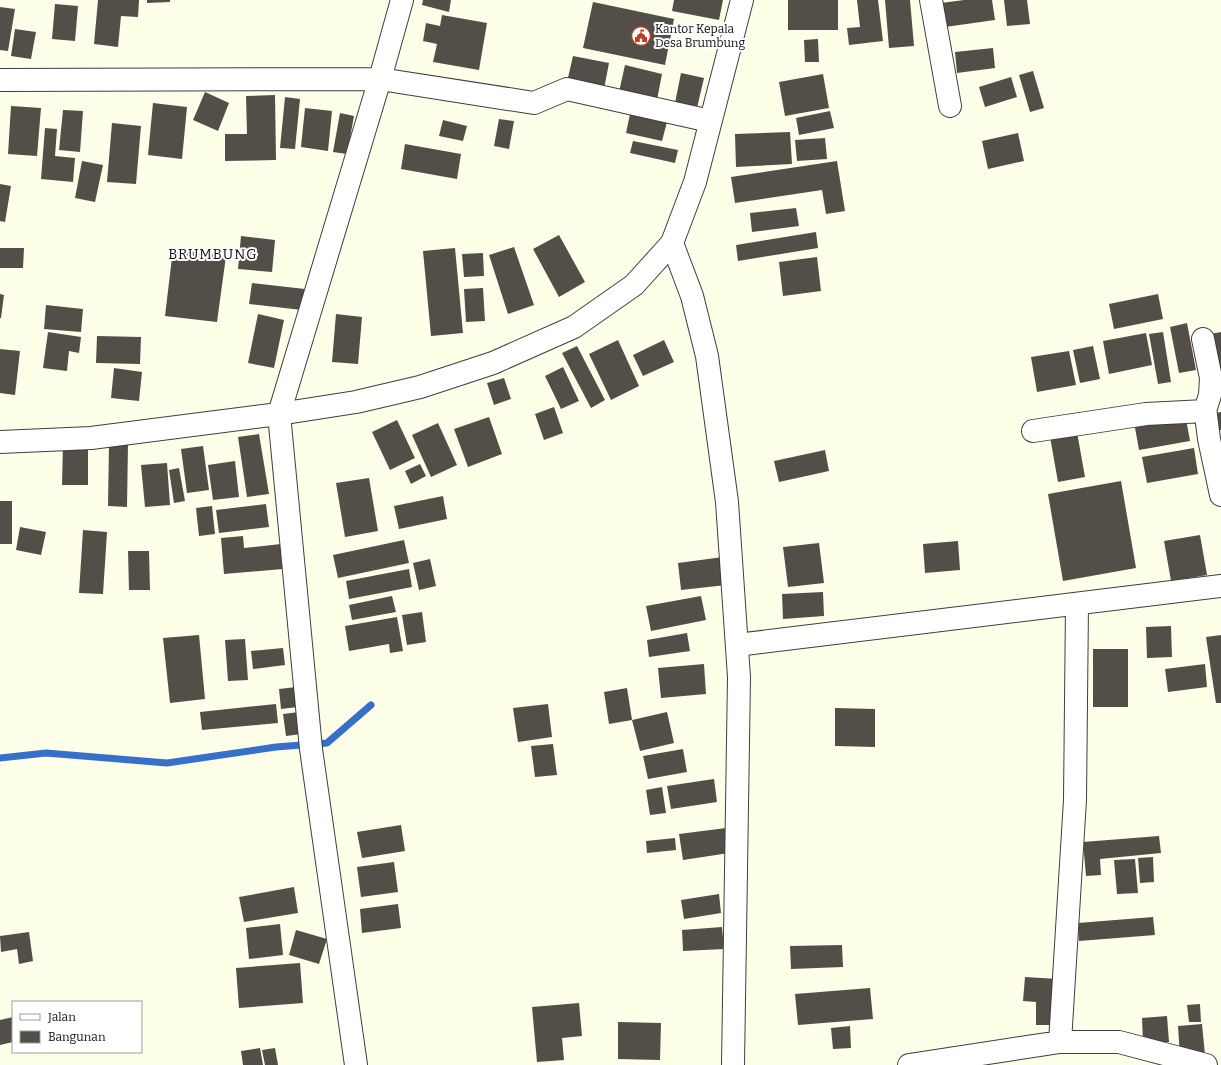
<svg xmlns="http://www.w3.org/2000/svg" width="1221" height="1065" font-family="Bitter,serif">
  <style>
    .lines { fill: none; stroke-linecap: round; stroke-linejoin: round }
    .stream { stroke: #3770cb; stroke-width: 7 }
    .building { fill: #534e47 }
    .minor-casing { stroke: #3e3e3e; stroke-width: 24 }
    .tertiary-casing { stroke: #3e3e3e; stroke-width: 24 }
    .minor { stroke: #fff; stroke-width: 22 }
    .tertiary { stroke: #fff; stroke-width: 22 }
    .labels { text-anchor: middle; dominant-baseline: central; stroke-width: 4; stroke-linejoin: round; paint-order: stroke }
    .poi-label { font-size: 12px; fill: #0b0b0b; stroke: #fff; text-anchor: start }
    .quarter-label { font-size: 14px; letter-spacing: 1px; fill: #0b0b0b; stroke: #fff }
  </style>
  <rect width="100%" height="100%" fill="#feffe9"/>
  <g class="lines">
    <path class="stream" d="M0,758l46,-5 121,10 109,-16 51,-4 44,-38"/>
  </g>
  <path class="building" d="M98,0h41l-1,17 -17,-1 -3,31 -24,-3z
    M147,0h23v2l-23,1z
    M423,0h28l-2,12 -27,-7z
    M674,0h49l-4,20 -47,-9z
    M788,0h50v30h-50z
    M857,0h21l5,41 -34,4 -2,-17 13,-1z
    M885,0h25l4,46 -25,2z
    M964,0h28l3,20 -50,7 -4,-24z
    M1004,0h23l3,24 -23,2z
    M593,2l81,17 -9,46 -82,-17z
    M55,4l23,2 -3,35 -23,-2z
    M0,7l15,2 -7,42 -8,-1z
    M442,15l45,8 -8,47 -46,-8 4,-18 -14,-3 3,-18 14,3z
    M15,29l21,3 -5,27 -20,-3z
    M818,39l1,23h-14l-1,-22z
    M993,48l2,20 -38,5 -2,-21z
    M573,56l36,7 -5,26 -37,-7z
    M625,65l37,9 -5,26 -38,-8z
    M1033,71l11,37 -14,4 -11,-37z
    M681,73l23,5 -7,30 -22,-5z
    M823,74l6,34 -44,8 -6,-34z
    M1011,77l6,20 -32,10 -6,-20z
    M205,92l24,11 -11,28 -25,-11z
    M275,95l1,65 -51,1v-27h22l-1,-38z
    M285,97l15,2 -5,50 -15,-1z
    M153,103l34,4 -5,52 -34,-4z
    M11,106l30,2 -4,48 -29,-2z
    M305,108l27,3 -4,40 -27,-4z
    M63,110l20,1 -3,41 -21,-2z
    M830,111l4,17 -35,7 -3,-17z
    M340,113l14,3 -7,38 -14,-2z
    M630,114l37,8 -5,19 -36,-8z
    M499,119l15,2 -5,28 -15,-3z
    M443,120l24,6 -4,15 -24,-5z
    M112,123l29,3 -5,58 -29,-2z
    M45,128l12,1 -2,27 20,2 -2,24 -32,-3z
    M790,132l2,32 -56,3 -1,-33z
    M1018,133l6,28 -36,8 -6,-28z
    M825,138l2,21 -30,2 -2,-21z
    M633,141l45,9 -3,13 -45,-10z
    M405,144l56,10 -4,25 -56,-10z
    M82,161l21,4 -8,37 -20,-4z
    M837,161l8,50 -19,3 -4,-24 -87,13 -4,-26z
    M0,184l11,2 -6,36 -5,-1z
    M796,208l3,18 -47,6 -2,-19z
    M816,232l2,16 -80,13 -2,-16z
    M559,235l26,47 -26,15 -26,-48z
    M241,236l34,4 -3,32 -34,-3z
    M514,247l20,58 -26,9 -19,-59z
    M0,248h24l-1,20h-23z
    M455,248l8,85 -32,3 -8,-85z
    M173,249l53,7 -9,66 -52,-6z
    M483,253l1,23 -20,1 -2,-23z
    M817,257l4,34 -38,5 -4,-34z
    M252,283l53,6 -3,21 -53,-6z
    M483,288l2,33 -19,1 -2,-33z
    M0,294l4,1 -3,23h-1z
    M1158,294l5,25 -49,10 -5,-25z
    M46,305l37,4 -2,23 -37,-3z
    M258,314l26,6 -10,48 -26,-5z
    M336,314l26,3 -4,47 -26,-2z
    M1187,323l9,47 -17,3 -9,-46z
    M48,332l33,5 -2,16 -10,-2 -2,20 -24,-3z
    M1163,332l8,50 -13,2 -9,-50z
    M1221,332v40l-9,1 -7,-38z
    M1146,333l6,32 -43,9 -6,-33z
    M97,336l44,1 -1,27 -44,-1z
    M618,340l21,46 -28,14 -22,-46z
    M664,340l10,22 -31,14 -10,-21z
    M577,346l28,54 -14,8 -29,-55z
    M1093,346l7,33 -20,4 -7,-33z
    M0,349l20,2 -5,44 -15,-2z
    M1069,351l7,34 -39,7 -6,-35z
    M563,367l16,34 -18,8 -16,-33z
    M114,368l28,4 -3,29 -28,-3z
    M504,378l7,21 -17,6 -7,-22z
    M554,407l9,26 -19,7 -9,-26z
    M1221,412v18l-8,1 -3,-17z
    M1185,413l5,28 -51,9 -5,-28z
    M489,417l13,37 -34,13 -14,-38z
    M397,420l18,38 -25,12 -18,-38z
    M438,423l19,42 -26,12 -19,-42z
    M1077,432l8,45 -27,5 -8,-45z
    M259,434l10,60 -22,3 -9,-60z
    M109,443l19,1 -1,63 -19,-1z
    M63,444h25v41h-26z
    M203,446l6,44 -22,3 -6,-44z
    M1194,448l4,26 -51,9 -5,-26z
    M825,450l4,21 -50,11 -5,-21z
    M235,461l4,36 -26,3 -5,-35z
    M167,463l3,42 -25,2 -4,-42z
    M420,464l6,12 -15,8 -6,-13z
    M179,468l6,33 -11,2 -5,-33z
    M369,478l9,53 -33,6 -9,-54z
    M1121,481l15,87 -73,13 -15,-87z
    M443,496l4,23 -48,10 -5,-23z
    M0,501h12v43h-12z
    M266,504l3,23 -50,6 -3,-23z
    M212,506l3,28 -16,2 -3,-28z
    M20,527l26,5 -5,23 -25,-5z
    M83,530l24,2 -4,62 -24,-1z
    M1200,535l7,40 -36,6 -7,-40z
    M243,536l1,12 37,-4 2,25 -59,5 -3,-36z
    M404,540l5,23 -71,15 -5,-23z
    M958,541l2,29 -35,3 -2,-29z
    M819,543l5,40 -36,4 -5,-40z
    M128,551h21l1,39h-21z
    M723,557l3,28 -45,5 -3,-27z
    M430,559l6,27 -17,4 -6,-27z
    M409,569l3,18 -63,12 -3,-18z
    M823,592l1,24 -41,3 -1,-25z
    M392,596l4,16 -44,8 -3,-15z
    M701,596l5,24 -55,11 -5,-25z
    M422,612l4,30 -19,3 -5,-30z
    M397,617l6,34 -13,2 -1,-9 -40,7 -4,-25z
    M1171,626l1,31 -25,1 -1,-31z
    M687,633l3,18 -41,6 -2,-17z
    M199,635l6,64 -35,4 -7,-65z
    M1221,635v68h-5l-10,-66z
    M245,639l3,41 -20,1 -3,-41z
    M283,648l2,17 -32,4 -2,-18z
    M1093,649h35v58h-35z
    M704,664l2,30 -45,4 -3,-30z
    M1205,664l2,23 -39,5 -3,-23z
    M296,687l2,20 -17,2 -2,-20z
    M627,688l5,32 -23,4 -5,-32z
    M276,704l2,19 -76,7 -2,-18z
    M548,704l4,33 -34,5 -5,-34z
    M835,708l40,1v38l-40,-1z
    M299,712l3,22 -16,2 -3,-22z
    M667,712l7,31 -34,8 -8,-31z
    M553,744l4,31 -22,2 -4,-31z
    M683,749l4,23 -39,7 -5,-23z
    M714,779l3,23 -46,7 -4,-23z
    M662,787l4,26 -16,2 -4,-25z
    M401,825l4,26 -43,7 -5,-26z
    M726,828l3,25 -46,7 -4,-26z
    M1159,836l2,17 -61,6 1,16 -15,1 -3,-34z
    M675,838l1,12 -29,3 -1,-12z
    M1153,857l1,25 -14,1 -2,-25z
    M1135,859l3,34 -21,1 -3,-34z
    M394,862l4,30 -37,5 -4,-30z
    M294,887l4,26 -54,9 -5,-25z
    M719,894l2,19 -37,6 -3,-19z
    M398,904l3,24 -39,5 -2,-24z
    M1153,917l2,18 -76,6 -1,-18z
    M280,924l3,31 -34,4 -3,-31z
    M722,927l2,22 -41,2 -1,-21z
    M296,930l31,9 -8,25 -30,-9z
    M29,932l4,29 -14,3 -2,-15 -16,3 -1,-16z
    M842,945l1,22 -52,2 -1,-23z
    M300,963l3,40 -64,5 -3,-40z
    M1025,977l33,2 -2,46h-20v-23l-13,-1z
    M870,988l3,31 -75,6 -3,-31z
    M579,1003l3,33 -20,2 2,22 -27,2 -5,-55z
    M1200,1004l1,18h-12l-2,-17z
    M1167,1016l2,26 -26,1 -1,-25z
    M13,1017v25l-13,3v-25z
    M618,1022l43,1 -1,37 -42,-1z
    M1202,1024l3,31 -25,2 -2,-31z
    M850,1026l1,22 -18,1 -2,-21z
    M260,1048l3,17h-20l-2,-14z
    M275,1048l3,17h-13l-3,-15z"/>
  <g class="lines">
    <defs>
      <path id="minor" d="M931,0l19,106
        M0,80l380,-1 154,24 33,-14 143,32
        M672,243l20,53 15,60 20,146 12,175 -6,388
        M1203,339l8,39 -1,17 -5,16 1,4 3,24 12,56
        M1033,431l113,-17 59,-3
        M737,645l484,-59
        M1060,1042l15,-242 2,-196
        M356,1065l-45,-316 -32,-335 101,-335 22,-79
        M909,1065l151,-23h59l87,23"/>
      <path id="tertiary" d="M0,442l91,-4 188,-24 77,-12 64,-15 73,-24 81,-36 60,-42 38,-42 23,-61 47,-182"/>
    </defs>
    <use href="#minor" class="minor-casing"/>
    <use href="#tertiary" class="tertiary-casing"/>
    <use href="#minor" class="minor"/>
    <use href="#tertiary" class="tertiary"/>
  </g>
  <defs>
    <symbol id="civic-ring" viewBox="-11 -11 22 22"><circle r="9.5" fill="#fff" stroke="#b83e26" stroke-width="1.5"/><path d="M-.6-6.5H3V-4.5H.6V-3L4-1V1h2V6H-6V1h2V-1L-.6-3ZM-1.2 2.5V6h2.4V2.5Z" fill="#b83e26"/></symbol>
  </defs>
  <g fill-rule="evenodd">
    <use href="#civic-ring" x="630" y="25" width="22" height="22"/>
  </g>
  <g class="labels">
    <g class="poi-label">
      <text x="655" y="29">Kantor Kepala<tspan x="655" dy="14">Desa Brumbung</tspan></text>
    </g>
    <g class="quarter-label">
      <text x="213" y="254">BRUMBUNG</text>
    </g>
  </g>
  <rect x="12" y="1001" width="130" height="52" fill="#ffffff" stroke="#9d9d9d"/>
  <rect x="20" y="1014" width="20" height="6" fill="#ffffff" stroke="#9d9d9d"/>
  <text x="48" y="1021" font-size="12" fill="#0b0b0b">Jalan</text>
  <rect x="20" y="1031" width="20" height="12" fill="#534e47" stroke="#9d9d9d"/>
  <text x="48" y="1041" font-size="12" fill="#0b0b0b">Bangunan</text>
</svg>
